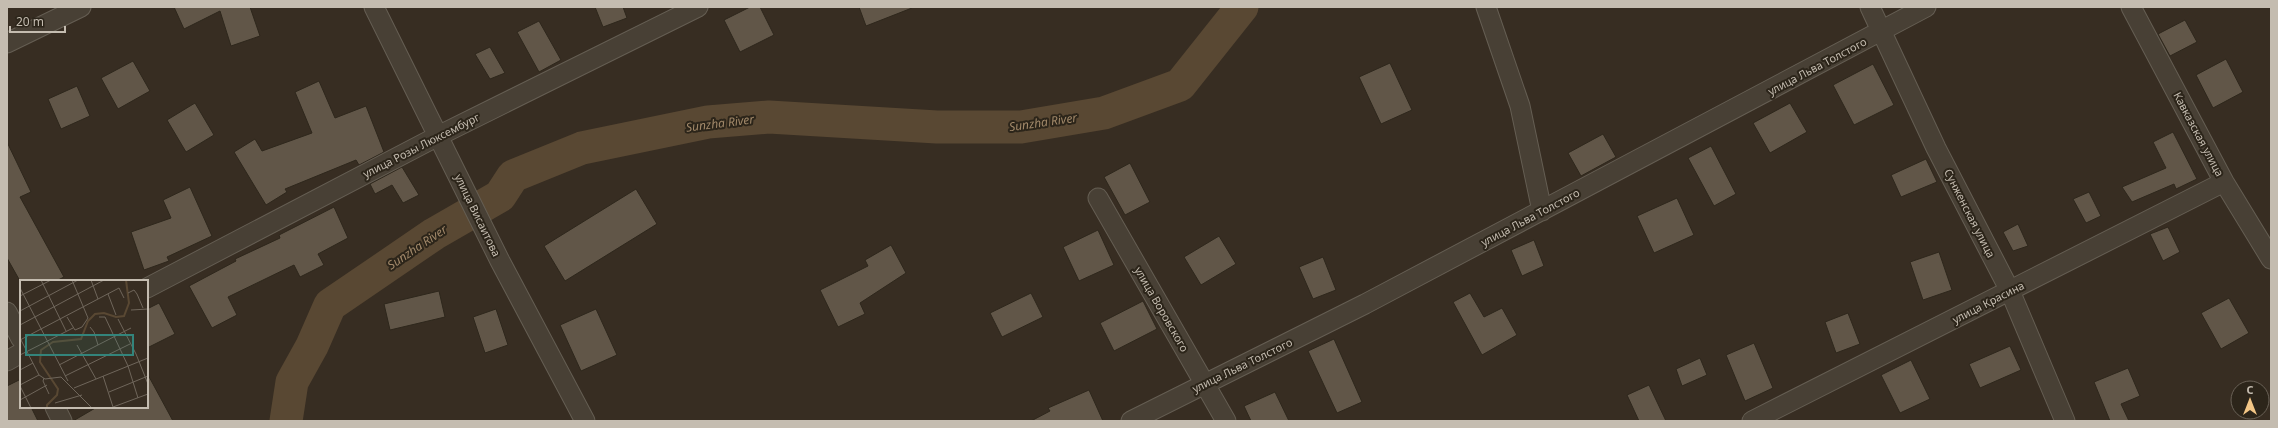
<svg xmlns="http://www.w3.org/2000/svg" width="2278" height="428" font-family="'Noto Sans',sans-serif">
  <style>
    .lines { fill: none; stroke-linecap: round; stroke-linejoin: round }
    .river { stroke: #594833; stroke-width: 33 }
    .building { fill: #615648; stroke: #2e271c }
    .minor-casing { stroke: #655e53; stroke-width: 21 }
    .minor { stroke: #484035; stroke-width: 19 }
    .labels { text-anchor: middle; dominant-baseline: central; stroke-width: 4; stroke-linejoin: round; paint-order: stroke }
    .street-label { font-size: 11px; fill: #c4bcb0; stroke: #2c251a }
    .water-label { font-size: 12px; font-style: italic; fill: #a2896a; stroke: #2c251a }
    .inset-river { fill: none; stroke: #594833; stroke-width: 2 }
    .inset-road { fill: none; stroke: #6f665b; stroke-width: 1 }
    .view { fill: #33847b; fill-opacity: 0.15; stroke: #33847b; stroke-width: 2 }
    .inset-edge { fill: none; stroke: #c4bcb0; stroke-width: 2 }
  </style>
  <rect width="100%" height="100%" fill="#372d22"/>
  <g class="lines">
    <path class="river" d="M286,421l6,-39 20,-36 18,-41 104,-71 66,-38 13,-20 69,-28 126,-26 61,-5 168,10h84l83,-14 76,-28 62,-78"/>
  </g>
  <path class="building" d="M174,7h76l10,29 -29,10 -11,-35 -36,18z
    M595,7h28l4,11 -24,9z
    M750,7h10l14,28 -34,17 -16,-32z
    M859,7h53v1l-46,18z
    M2185,20l12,22 -27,14 -12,-22z
    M539,21l22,39 -22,12 -22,-40z
    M490,47l15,26 -15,6 -15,-25z
    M2226,59l17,33 -30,16 -17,-33z
    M133,61l17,30 -32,18 -17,-31z
    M1390,63l22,47 -31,14 -22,-47z
    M1873,64l21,41 -40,20 -21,-40z
    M319,81l16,37 31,-12 18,46 -25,13 -3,-5 -71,29 2,3 -21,13 -32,-53 21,-13 7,12 50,-18 -17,-41z
    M77,86l13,30 -29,13 -13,-30z
    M195,103l19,32 -28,17 -19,-32z
    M1790,103l17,29 -37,21 -17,-30z
    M2173,132l24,47 -21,10 -2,-5 -42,18 -10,-15 44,-19 -13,-26z
    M1603,134l13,23 -35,19 -13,-23z
    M7,142l24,50 -11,5 44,80 -8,4h-36l-13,-23z
    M1711,146l25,48 -22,12 -26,-48z
    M1926,159l11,23 -36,15 -10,-22z
    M1130,163l20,39 -25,13 -21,-38z
    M402,167l17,28 -16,8 -11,-18 -17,9 -5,-10z
    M190,187l22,49 -45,21 2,4 -25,9 -13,-38 40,-14 -8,-18z
    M636,189l21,35 -92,57 -21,-35z
    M2089,192l12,24 -15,7 -13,-24z
    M1677,198l17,37 -40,18 -17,-37z
    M334,207l14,31 -30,16 6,11 -24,12 -6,-12 -66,32 9,18 -25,13 -23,-42 47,-25 -1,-2 45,-21 -1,-3z
    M2018,224l10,22 -15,5 -10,-19z
    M2168,227l12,25 -17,9 -13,-27z
    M1098,230l16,35 -35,16 -16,-34z
    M1219,236l17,28 -35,21 -17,-28z
    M1534,240l10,26 -22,10 -11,-26z
    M891,245l15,28 -46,30 5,11 -27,13 -18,-37 48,-24 -3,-6z
    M1939,252l13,38 -29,10 -13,-38z
    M1323,257l13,33 -23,9 -14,-32z
    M439,291l6,26 -55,13 -6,-26z
    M1031,293l12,24 -41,20 -12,-24z
    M1470,293l14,24 18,-9 15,27 -35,20 -29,-53z
    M2229,298l20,35 -28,16 -20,-36z
    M1143,301l14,28 -43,22 -14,-28z
    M159,303l16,31 -28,14v-39z
    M496,309l12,36 -23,8 -12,-36z
    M596,309l21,46 -36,16 -21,-46z
    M1848,313l12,31 -24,9 -11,-31z
    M1334,339l28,63 -25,11 -29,-62z
    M1754,343l19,45 -28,13 -19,-46z
    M2010,346l11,24 -41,18 -11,-24z
    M1700,358l7,17 -25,11 -6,-17z
    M1911,360l19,39 -30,14 -19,-38z
    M2128,368l12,28 -19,8 8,17h-19l-16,-39z
    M147,373l26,48h-100l24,-14h50z
    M21,379v28h10l7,14h-31v-35z
    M1649,385l17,36h-27l-12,-26z
    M1089,390l14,31h-72l19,-10 -2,-3z
    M1275,392l14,29h-38l-7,-15z"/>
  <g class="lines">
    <defs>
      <path id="minor" d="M374,7l126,254 85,160
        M1486,7l34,99 22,105
        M1870,7l66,141 74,143 55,130
        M2131,7l93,175 47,77
        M7,43l74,-36
        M1098,198l128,223
        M147,288l291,-152 260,-129
        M7,312l14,27
        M7,361l14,-8
        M55,407l7,14
        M1131,421l234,-117 561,-297
        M1752,421l472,-239"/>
    </defs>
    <use href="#minor" class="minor-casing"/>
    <use href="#minor" class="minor"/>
  </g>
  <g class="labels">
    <g class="street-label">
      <text transform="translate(1817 66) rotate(-28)">улица Льва Толстого</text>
      <text transform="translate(2199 134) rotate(62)">Кавказская улица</text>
      <text transform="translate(421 145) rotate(-27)">улица Розы Люксембург</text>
      <text transform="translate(1970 213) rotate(63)">Сунженская улица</text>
      <text transform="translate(478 215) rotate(64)">улица Висаитова</text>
      <text transform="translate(1530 217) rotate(-28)">улица Льва Толстого</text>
      <text transform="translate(1988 302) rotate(-27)">улица Красина</text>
      <text transform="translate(1162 309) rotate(60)">улица Воровского</text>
      <text transform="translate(1242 365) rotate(-26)">улица Льва Толстого</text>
    </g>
    <g class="water-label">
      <text transform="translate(1043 122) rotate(-8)">Sunzha River</text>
      <text transform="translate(720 123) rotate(-7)">Sunzha River</text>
      <text transform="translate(417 247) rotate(-34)">Sunzha River</text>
    </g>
  </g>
  <g transform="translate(20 280)">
    <rect width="128" height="128" fill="#372d22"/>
    <path class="inset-river" d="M27,128v-3l10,-10 1,-6 -18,-27 1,-12 12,-8 28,-3 7,-18 7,-7 9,-1 12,4 8,-1 5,-13 -3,-23"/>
    <path class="inset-road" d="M21,0l25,51M71,0l7,19M0,8l48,93M108,13l6,-3 3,4 6,14M88,14l8,21M0,16l31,-16M111,30l17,-1M0,31l58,-31M47,37l8,13 7,-3 6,-9 -16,-38M79,37h6l23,49 10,32M98,39l18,35 12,30M0,45l84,-45M70,47l4,5 4,13M0,58l19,37 6,4 16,-2 31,31M0,60l99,-52 5,10M57,65l19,34M0,75l53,-27M39,85l72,-37M0,90l13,-7M45,96l65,-32M83,96l10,31M24,98l-1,3 6,13M0,105l19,-10M0,106l11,22M54,108l74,-30M89,112l39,-16M0,120l27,-15M35,123l27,-8M93,127l35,-13"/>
    <path class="view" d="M6,55h107v20h-107z"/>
    <rect width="128" height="128" class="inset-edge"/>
  </g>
  <rect width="2278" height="428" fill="none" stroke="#c4bcb0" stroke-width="16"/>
  <g transform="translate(2250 400)"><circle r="19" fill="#2c251a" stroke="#696156"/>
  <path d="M0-3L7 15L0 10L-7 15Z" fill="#f3c686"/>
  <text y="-6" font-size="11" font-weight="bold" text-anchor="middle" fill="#c4bcb0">С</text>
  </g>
  <path d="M10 26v6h55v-6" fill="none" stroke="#c4bcb0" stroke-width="2"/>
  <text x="16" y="26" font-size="12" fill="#c4bcb0" stroke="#2c251a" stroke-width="3" paint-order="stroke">20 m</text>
</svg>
